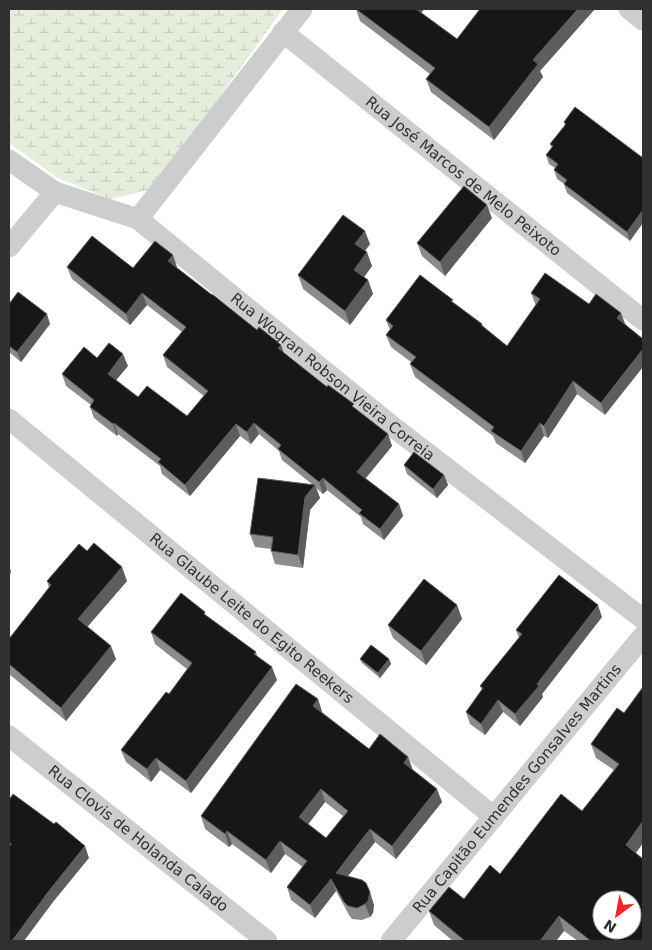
<svg xmlns="http://www.w3.org/2000/svg" width="652" height="950" font-family="'DejaVu Sans',sans-serif">
  <style>
    .wetland { fill: url(#wetland-marsh) }
    .lines { fill: none; stroke-linecap: round; stroke-linejoin: round }
    .minor { stroke: #cdcdcd; stroke-width: 21 }
    .wall { fill: #8b8b8b; fill-rule: evenodd }
    .shaded-wall { fill: #5d5d5d }
    .building { fill: #171717; stroke: #5d5d5d; fill-rule: evenodd }
    .labels { text-anchor: middle; dominant-baseline: central; stroke-width: 5; stroke-linejoin: round; paint-order: stroke }
    .street-label { font-size: 15px; fill: #303030; stroke: #fff }
  </style>
  <defs>
    <pattern id="wetland-marsh" width="20" height="14" patternUnits="userSpaceOnUse" patternTransform="scale(1.25)"><rect width="20" height="14" fill="#e5eedd"/><path d="M1 5h8M5 5V1M11 12h8M15 12V8" fill="none" stroke="#c5ccbe"/></pattern>
  </defs>
  <rect width="100%" height="100%" fill="#fff"/>
  <path class="wetland" d="M9,9h274l-130,180 -43,10 -52,-21 -49,-35z"/>
  <g class="lines">
    <g class="minor">
      <path d="M629,9l14,11"/>
      <path id="s1" d="M283,32l360,288"/>
      <path id="s2" d="M9,160l46,32 83,27 250,204 255,196"/>
      <path d="M138,219l164,-210"/>
      <path d="M9,247l46,-55"/>
      <path id="s3" d="M9,419l485,398"/>
      <path id="s4" d="M9,736l258,205"/>
      <path id="s5" d="M391,941l252,-305"/>
    </g>
  </g>
  <path class="wall" d="M356,9h68l-3,4 36,26 83,32 3,6 -49,63 -63,-48 -5,-13 4,-5 -70,-53z
    M564,122l79,36 -13,83 -63,-48 -3,-9 -7,-5 -3,-9 1,-2 -6,-4 -3,-9 6,-7 -2,-4 15,-18z
    M492,218l-47,58 -23,-20 -5,-13z
    M370,244l-5,7 7,15 -8,11 4,3 5,14 -23,31 -47,-36 -5,-14z
    M67,267l66,1 44,-1h-1l81,63 24,15 2,7 44,35 61,47 4,12 -27,33 34,25 4,12 -19,24 -21,-16 -2,-7 -34,-27 -4,4 -7,-6 4,10 -10,12 -7,58 -28,-4 -4,-13v-2l-16,-2 -5,-13 63,-49 -31,-25 -3,-9 -20,-17 -8,10 -11,-8 -50,60 -28,-22 -2,-8 -42,-32 -1,2 -23,-18 -4,-11 1,-2 -25,-19 -4,-12 35,-16 31,8 -12,14 22,17 49,19 17,-20 -37,-29 -4,-12 19,-23 -35,-27 -17,20 -58,-46z
    M531,293l58,11 16,111 -28,-21 -29,44 -4,-2 -19,27 -29,-20 -3,-7 -78,-59 -5,-13 1,-2 -20,-15 -5,-12 4,-5 -4,-10 68,-17 28,21 2,3 23,19 29,-40z
    M9,304l41,20 -29,38 -12,-10z
    M404,465l40,10 4,10 -11,13 -30,-24z
    M87,551l40,30 -40,46 29,32 -50,62 -57,-47v-35l40,-51 -2,-7z
    M457,605l5,14 -36,46 -33,-27 -5,-13z
    M207,616l49,36 1,4 20,24 -86,113 -31,-23 -9,12 -25,-20 -5,-12 48,-56 18,-25 -32,-25 -4,-12z
    M602,617l-60,77 1,3 -23,29 -17,-14 -18,23 -15,-11 -4,-12 16,-22 -2,-4 39,-48 -3,-8z
    M360,659h29l2,5 -11,14 -18,-15z
    M318,699l4,13 47,37 44,21 29,32 -46,57 -21,-17 -27,34 26,29 -1,8 -3,4 -8,3 -10,-1 -3,-4 -13,-24 -21,27 -24,-18 -4,-13 16,-20 -18,-13 -14,19 -39,-29 -3,3 -24,-18 -4,-13zM325,802l18,14 -17,22 -18,-14z
    M617,708l26,135 -7,10 7,88h-65l-14,-10 -8,10h-103l-19,-16 -5,-14 35,-12 36,-25 82,-63 32,-41 -18,-12 -5,-14z"/>
  <path class="shaded-wall" d="M413,9h11l-7,10z
    M578,9h17l-55,62 3,6 -49,63 -5,-13 44,-67z
    M487,205l5,13 -47,58 -5,-14z
    M643,210v13l-13,18 -3,-9z
    M365,231l5,13 -10,13 -5,-13z
    M367,252l5,14 -13,18 -5,-14z
    M173,255l4,12 -5,5 -4,-11z
    M368,280l5,14 -23,31 -5,-14z
    M142,293l5,12 -17,20 -4,-11z
    M621,313l5,13 -9,-8z
    M47,314l3,10 -29,38 -4,-10z
    M281,345l4,11 -7,-8z
    M643,349v18l-38,48 -4,-12z
    M123,354l5,12 -16,19 -4,-11z
    M573,381l4,13 -29,44 -4,-12z
    M114,423l4,11 -1,2 -4,-12z
    M254,423l5,11 -8,10 -4,-12z
    M540,423l4,13 -19,27 -4,-12z
    M236,424l4,12 -50,60 -5,-11z
    M388,434l4,12 -31,38 -4,-12z
    M444,475l4,10 -11,13 -4,-9z
    M323,478l4,12 -4,4 -4,-12z
    M315,485l5,13 -10,12 -7,58 -5,-13 7,-58z
    M399,504l4,12 -19,24 -4,-11z
    M9,565l2,7 -2,4z
    M122,567l5,14 -44,51 -5,-13z
    M457,605l5,14 -36,46 -5,-14z
    M598,605l4,12 -60,77 1,3 -23,29 -5,-12 22,-30z
    M111,646l5,13 -50,62 -5,-13z
    M389,659l2,5 -11,14 -2,-5z
    M272,667l5,13 -86,113 -5,-12z
    M318,699l4,13 -5,6 -4,-12z
    M498,700l5,12 -18,23 -4,-11z
    M408,757l5,13 -9,-7z
    M156,758l4,12 -9,12 -4,-13z
    M321,789l4,13 -21,28 -5,-13z
    M437,789l5,13 -46,57 -4,-13z
    M643,821v22l-12,16 -5,-14z
    M370,829l5,13 -35,44 -4,-13z
    M227,831l5,13 -3,3 -4,-13z
    M280,841l5,13 -14,19 -5,-13z
    M85,846l4,12 -36,44 -29,39h-12l37,-50z
    M331,879l5,12 -21,27 -5,-13z
    M370,892l4,13 -1,8 -3,4 -5,-13z
    M559,916l5,15 -8,10h-16z"/>
  <path class="building" d="M356,9h60l41,30 23,-30h98l-45,51 5,4 -49,63 -63,-48 9,-11z
    M575,107l68,51v52l-16,22 -63,-48 3,-4 -13,-10 4,-6 -12,-9 7,-9 -3,-2 16,-20 -2,-2z
    M464,186l23,19 -47,57 -23,-19z
    M343,215l22,16 -10,13 12,8 -13,18 14,10 -23,31 -47,-36z
    M92,236l41,32 22,-27 18,14 -5,6 44,34v-1l45,36 2,-3 22,18 -3,3 49,39 1,-2 26,19 -2,2 36,28 -31,38 42,32 -19,25 -21,-16 3,-3 -39,-32 -4,4 -41,-33 3,-4 -27,-22 -7,9 -11,-8 -51,61 -27,-23 3,-3 -47,-36 -1,1 -23,-17 4,-7 -32,-26 22,-27 13,11 12,-15 14,11 -15,20 30,23 9,-11 40,30 21,-25 -45,-36 23,-28 -44,-34 -16,21 -59,-47z
    M545,273l44,31 7,-10 25,19 -4,5 26,21v10l-42,54 -28,-22 -29,45 -4,-3 -19,28 -30,-20 3,-4 -84,-63 6,-7 -30,-22 7,-9 -7,-6 34,-45 33,25 -2,1 31,23 -1,1 26,21 33,-47 -9,-6z
    M18,292l29,22 -30,38 -8,-6v-42z
    M414,452l30,23 -11,14 -29,-24z
    M258,478l57,7 -10,12 -7,58 -27,-4 2,-14 -23,-3z
    M94,543l28,24 -44,52 33,27 -50,62 -52,-44v-25l42,-54 -4,-4 32,-37 8,7z
    M559,575l39,30 -61,79 2,2 -24,28 -17,-14 -17,24 -15,-12 17,-24 -3,-2 42,-52 -6,-4z
    M424,579l33,26 -36,46 -33,-26z
    M181,593l24,19 -1,2 52,38 -2,2 18,13 -86,114 -30,-23 -9,11 -26,-19 45,-58 3,2 23,-31 -41,-31z
    M371,645l18,14 -11,14 -18,-14z
    M296,684l22,15 -5,7 56,43 11,-15 28,23 -4,6 33,26 -45,57 -22,-17 -34,44 26,7 4,3 4,9 -2,9 -3,3 -8,4 -9,-2 -4,-4 -13,-23 -21,26 -23,-18 20,-26 -27,-20 -14,19 -39,-29 -2,3 -24,-18zM321,789l27,22 -22,27 -27,-21z
    M643,687v134l-17,24 17,14v82h-52l-32,-25 -19,25h-75l-36,-30 20,-24 15,12 26,-34 10,9 61,-80 21,17 37,-47 -28,-20 26,-36 7,5zM602,900h30v30h-30z
    M13,794l41,30 2,-2 29,24 -36,45 -37,50h-3v-94l2,-3 -2,-1v-16l1,-1 -1,-1v-7l1,-2 -1,-1v-15z"/>
  <g class="labels">
    <g class="street-label">
      <text stroke="none"><textPath href="#s1" startOffset="231">Rua José Marcos de Melo Peixoto</textPath></text>
      <text stroke="none"><textPath href="#s2" startOffset="394">Rua Wogran Robson Vieira Correia</textPath></text>
      <text stroke="none"><textPath href="#s3" startOffset="314">Rua Glaube Leite do Egito Reekers</textPath></text>
      <text stroke="none"><textPath href="#s5" startOffset="198">Rua Capitão Eumendes Gonsalves Martins</textPath></text>
      <text stroke="none"><textPath href="#s4" startOffset="165">Rua Clovis de Holanda Calado</textPath></text>
    </g>
  </g>
  <rect width="652" height="950" fill="none" stroke="#303030" stroke-width="20"/>
  <g transform="translate(617 915) rotate(212)"><circle r="24" fill="#ffffff" stroke="#acacac"/>
  <path d="M0-4L9 19L0 12L-9 19Z" fill="#f1282b"/>
  <text y="-8" font-size="14" font-weight="bold" text-anchor="middle" fill="#303030">N</text>
  </g>
</svg>
